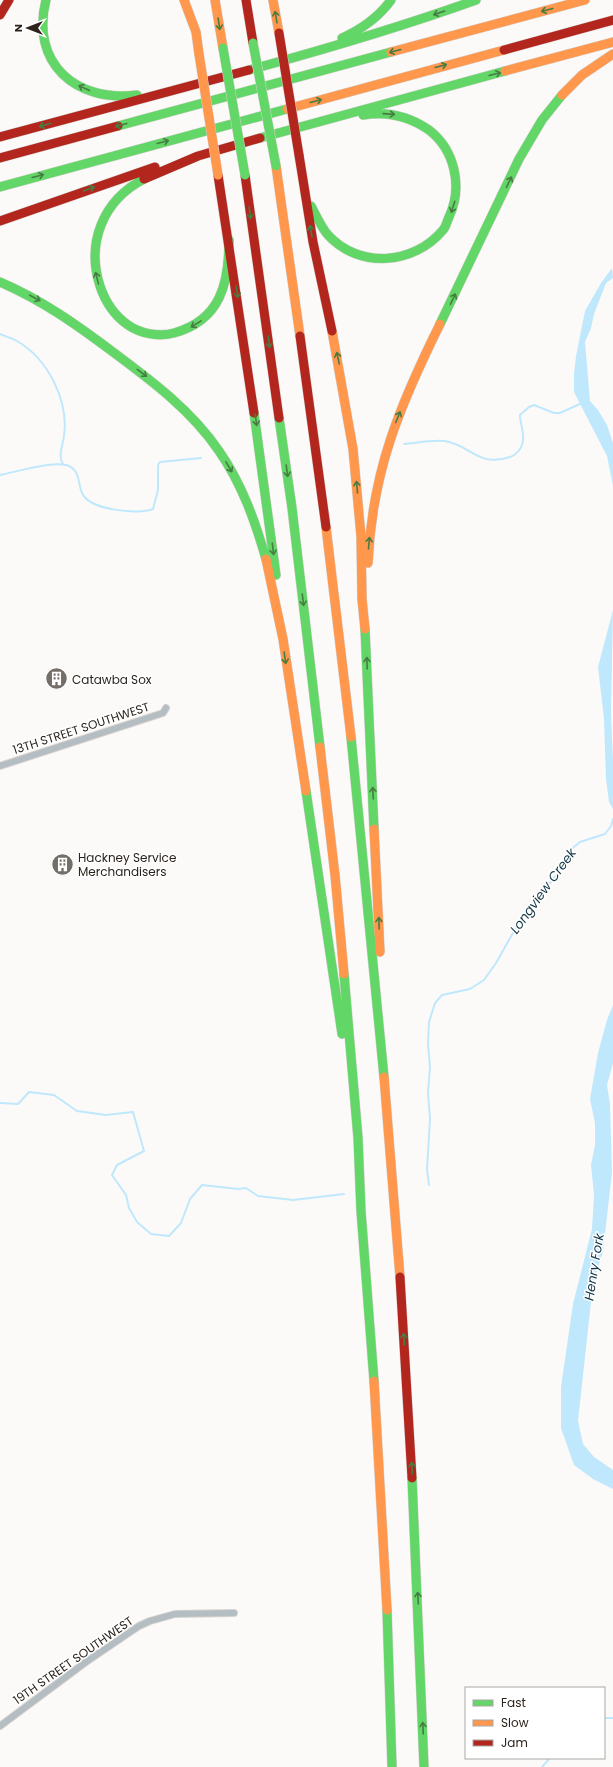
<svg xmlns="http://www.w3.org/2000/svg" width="613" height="1767" font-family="Poppins,sans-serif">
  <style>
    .water { fill: #bfe8fc }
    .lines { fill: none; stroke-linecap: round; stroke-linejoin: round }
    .stream { stroke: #bfe8fc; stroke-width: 2 }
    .street-casing { stroke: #d6d3d1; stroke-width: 8 }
    .fast-casing { stroke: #d6d3d1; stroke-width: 10 }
    .slow-casing { stroke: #d6d3d1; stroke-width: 10 }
    .jam-casing { stroke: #d6d3d1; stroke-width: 10 }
    .street { stroke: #b4bdc2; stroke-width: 6 }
    .fast { stroke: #63d668; stroke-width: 9 }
    .slow { stroke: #ff974d; stroke-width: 9 }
    .jam { stroke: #b3261e; stroke-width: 9 }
    .fast-bridge-casing { stroke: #d6d3d1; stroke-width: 10; stroke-linecap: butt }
    .slow-bridge-casing { stroke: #d6d3d1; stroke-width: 10; stroke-linecap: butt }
    .jam-bridge-casing { stroke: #d6d3d1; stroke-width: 10; stroke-linecap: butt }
    .fast-bridge { stroke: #63d668; stroke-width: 9 }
    .slow-bridge { stroke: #ff974d; stroke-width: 9 }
    .jam-bridge { stroke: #b3261e; stroke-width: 9 }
    .oneway { stroke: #477c42 }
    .labels { text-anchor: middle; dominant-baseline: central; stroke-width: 3; stroke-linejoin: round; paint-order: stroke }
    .poi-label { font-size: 12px; fill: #2b231c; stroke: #fff; text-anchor: start }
    .street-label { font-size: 12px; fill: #2b231c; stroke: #fff }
    .water-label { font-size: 13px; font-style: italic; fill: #123645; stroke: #fff }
  </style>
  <rect width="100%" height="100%" fill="#fcfaf8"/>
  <path class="water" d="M612,268l1,10 -7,5 -12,31 -3,14 -6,14 5,59 8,9 9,15 6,18v43l-6,-30 -33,-64v-18l2,-18 9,-45 16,-28z
    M613,610l-2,103 2,46v50l-4,-7 -3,-23 -2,-60 -6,-52z
    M613,1005v58l-6,22 3,19 2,68 -9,80 -6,18 -6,32 -13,119 5,23 11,13 19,13v19l-20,-10 -19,-14 -13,-37v-41l12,-83 19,-75 2,-34 -3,-30 4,-20v-22l-5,-24 8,-46 9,-33z"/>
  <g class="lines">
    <path class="stream" d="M0,334c6,3 12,4 17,7 31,18 52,60 47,95 -1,9 -7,21 0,29
      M404,444c12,-1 27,-4 40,-3 26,3 34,27 66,16 7,-2 13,-10 13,-18 1,-8 -3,-16 -3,-24l9,-8 5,-2 20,8h6l22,-10
      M0,475c16,-3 55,-15 69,-9 11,5 9,18 13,27 7,17 56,22 71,16l5,-19v-25l2,-3 41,-4
      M0,1103l18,1 11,-12 25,3 23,16 29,4 27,-3 11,39 -27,14 -5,10 14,20 3,13 8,14 14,12 18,2 12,-13 9,-24 12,-14 36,4 8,-1 12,8 35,4 51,-6
      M429,1185l-2,-16 3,-50 -2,-26 2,-26 -2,-23 1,-22 6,-19 7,-8 28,-6 14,-9 12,-17 27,-48 36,-43 10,-21 11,-9 25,-8 6,-8 2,-7
      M604,1718h9
      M542,1767l8,-9"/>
    <defs>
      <path id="street" d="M0,766l163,-53 3,-5
        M0,1726l86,-64 53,-36 11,-5 25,-7 59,-1"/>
      <path id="fast" d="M46,0c-16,63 30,103 91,95
        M342,38c20,-9 36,-20 49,-38
        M249,70c77,-21 152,-43 227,-70
        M118,126l273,-74
        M260,138l245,-67
        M144,179c-41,21 -58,64 -44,107 5,15 15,30 28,39 13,9 31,12 46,8 47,-13 55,-50 55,-93
        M0,187l287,-78
        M311,206c5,9 10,21 17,29 31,34 86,30 115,-5 3,-3 4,-9 6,-13 14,-30 6,-67 -20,-87 -20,-14 -42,-19 -66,-15
        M0,282c42,18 77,43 113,70 39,29 79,59 106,99 23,33 36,70 47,108
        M440,324l79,-165 23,-39 20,-25
        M254,413l22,162
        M279,418l13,90 28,239
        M365,629l9,200
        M351,737l33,340
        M306,791l36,243
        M344,974l14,164 3,73 13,170
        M412,1478l12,289
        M387,1610l5,157"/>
      <path id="slow" d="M184,0l12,32 3,22
        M215,0l8,48
        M273,0l6,33
        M391,52l194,-52
        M505,71l108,-29
        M562,95l20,-20 31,-21
        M287,109l217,-59
        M276,166l24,170
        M332,331l21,118 8,87 1,63 3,30
        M326,527l25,210
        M266,559l17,80 23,152
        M368,563c4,-92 32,-158 72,-239
        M320,747l15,128 9,99
        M374,829l6,123
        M384,1077l16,200
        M374,1381l13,229"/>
      <path id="jam" d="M246,0l7,43
        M0,15l9,-15
        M504,50l109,-30
        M0,137l249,-67
        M299,155l14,87 19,89
        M0,158l118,-32
        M218,175l36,238
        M245,175l34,243
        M144,179l54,-23 62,-18
        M0,221l155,-54
        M300,336l26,191
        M400,1277l12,201"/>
    </defs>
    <use href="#street" class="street-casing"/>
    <use href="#fast" class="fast-casing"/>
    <use href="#slow" class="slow-casing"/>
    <use href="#jam" class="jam-casing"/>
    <use href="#street" class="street"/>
    <use href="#fast" class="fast"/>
    <use href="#slow" class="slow"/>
    <use href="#jam" class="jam"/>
    <defs>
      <path id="fast-bridge" d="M253,43l23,123
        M223,48l22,127"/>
      <path id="slow-bridge" d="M199,54l19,121"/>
      <path id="jam-bridge" d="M279,33l20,122"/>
    </defs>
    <use href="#fast-bridge" class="fast-bridge-casing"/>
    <use href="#slow-bridge" class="slow-bridge-casing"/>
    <use href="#jam-bridge" class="jam-bridge-casing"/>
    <use href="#fast-bridge" class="fast-bridge"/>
    <use href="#slow-bridge" class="slow-bridge"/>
    <use href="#jam-bridge" class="jam-bridge"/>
  </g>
  <defs><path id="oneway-shaft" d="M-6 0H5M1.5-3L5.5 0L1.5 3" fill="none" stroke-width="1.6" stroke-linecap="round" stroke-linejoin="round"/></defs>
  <g class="oneway">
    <use href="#oneway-shaft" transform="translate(547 10) rotate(165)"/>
    <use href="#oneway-shaft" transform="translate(439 13) rotate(161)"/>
    <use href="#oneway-shaft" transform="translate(276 17) rotate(-99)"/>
    <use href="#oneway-shaft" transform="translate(219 24) rotate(81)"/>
    <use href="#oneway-shaft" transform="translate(395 51) rotate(165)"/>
    <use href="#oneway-shaft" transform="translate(441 66) rotate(-15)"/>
    <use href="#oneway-shaft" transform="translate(495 74) rotate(-14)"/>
    <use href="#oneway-shaft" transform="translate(84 88) rotate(-155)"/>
    <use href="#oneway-shaft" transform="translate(316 101) rotate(-15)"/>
    <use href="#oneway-shaft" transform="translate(389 114) rotate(4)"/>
    <use href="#oneway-shaft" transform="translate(45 125) rotate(164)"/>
    <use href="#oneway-shaft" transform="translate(121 125) rotate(165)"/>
    <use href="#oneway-shaft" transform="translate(163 142) rotate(-15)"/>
    <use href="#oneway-shaft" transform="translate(38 176) rotate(-15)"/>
    <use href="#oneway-shaft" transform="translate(509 182) rotate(-64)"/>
    <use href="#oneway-shaft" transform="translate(89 189) rotate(-20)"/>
    <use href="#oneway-shaft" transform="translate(453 207) rotate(107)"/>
    <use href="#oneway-shaft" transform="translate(250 213) rotate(82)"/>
    <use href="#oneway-shaft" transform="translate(311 231) rotate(-100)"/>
    <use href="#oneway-shaft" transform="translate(97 278) rotate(-104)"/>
    <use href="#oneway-shaft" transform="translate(237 292) rotate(81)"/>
    <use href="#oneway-shaft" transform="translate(35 298) rotate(28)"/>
    <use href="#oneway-shaft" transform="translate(453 299) rotate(-64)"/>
    <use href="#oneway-shaft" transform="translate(196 324) rotate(148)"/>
    <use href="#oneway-shaft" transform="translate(269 342) rotate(82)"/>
    <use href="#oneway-shaft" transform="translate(338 358) rotate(-102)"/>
    <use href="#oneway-shaft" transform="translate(142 373) rotate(37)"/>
    <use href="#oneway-shaft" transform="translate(398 417) rotate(-68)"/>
    <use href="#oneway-shaft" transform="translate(256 420) rotate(82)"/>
    <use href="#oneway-shaft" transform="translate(229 467) rotate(60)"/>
    <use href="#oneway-shaft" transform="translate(287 471) rotate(82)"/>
    <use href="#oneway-shaft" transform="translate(357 487) rotate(-95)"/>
    <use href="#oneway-shaft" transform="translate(369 543) rotate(-85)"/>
    <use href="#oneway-shaft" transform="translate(273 549) rotate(83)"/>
    <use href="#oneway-shaft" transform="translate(303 600) rotate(83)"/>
    <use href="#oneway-shaft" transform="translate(285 658) rotate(82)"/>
    <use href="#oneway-shaft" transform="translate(367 663) rotate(-92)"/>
    <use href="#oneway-shaft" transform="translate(373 793) rotate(-93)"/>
    <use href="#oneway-shaft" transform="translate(379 923) rotate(-92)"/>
    <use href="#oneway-shaft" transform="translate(404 1339) rotate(-94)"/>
    <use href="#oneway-shaft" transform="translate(412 1468) rotate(-93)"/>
    <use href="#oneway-shaft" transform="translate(418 1598) rotate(-93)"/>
    <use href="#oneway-shaft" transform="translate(423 1728) rotate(-92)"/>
  </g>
  <defs>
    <symbol id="building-disc" viewBox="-11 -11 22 22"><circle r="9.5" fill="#746e69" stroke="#fff"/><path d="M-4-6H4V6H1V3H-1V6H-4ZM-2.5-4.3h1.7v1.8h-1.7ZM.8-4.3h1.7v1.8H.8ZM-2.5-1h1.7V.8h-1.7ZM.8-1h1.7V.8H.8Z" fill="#fff"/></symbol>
  </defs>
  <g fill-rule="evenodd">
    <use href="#building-disc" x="44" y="666" width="25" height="25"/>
    <use href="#building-disc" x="50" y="852" width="25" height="25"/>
  </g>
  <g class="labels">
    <g class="poi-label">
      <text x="72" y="679">Catawba Sox</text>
      <text x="78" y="857">Hackney Service<tspan x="78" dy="14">Merchandisers</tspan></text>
    </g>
    <g class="street-label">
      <text transform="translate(81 728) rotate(-18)">13TH STREET SOUTHWEST</text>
      <text transform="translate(73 1660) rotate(-35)">19TH STREET SOUTHWEST</text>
    </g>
    <g class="water-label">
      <text transform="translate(543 891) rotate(-54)">Longview Creek</text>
      <text transform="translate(594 1267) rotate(-81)">Henry Fork</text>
    </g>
  </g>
  <rect x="465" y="1687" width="140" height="72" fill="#ffffff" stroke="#aaa7a4"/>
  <rect x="473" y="1700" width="20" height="6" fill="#63d668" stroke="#aaa7a4"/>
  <text x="501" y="1707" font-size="12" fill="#2b231c">Fast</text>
  <rect x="473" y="1720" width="20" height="6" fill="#ff974d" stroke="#aaa7a4"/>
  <text x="501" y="1727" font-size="12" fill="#2b231c">Slow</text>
  <rect x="473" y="1740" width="20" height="6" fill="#b3261e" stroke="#aaa7a4"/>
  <text x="501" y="1747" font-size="12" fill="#2b231c">Jam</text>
  <g transform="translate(28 28) rotate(270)" stroke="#ffffff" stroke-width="3" paint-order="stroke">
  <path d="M0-3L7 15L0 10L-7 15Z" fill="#2b231c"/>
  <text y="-6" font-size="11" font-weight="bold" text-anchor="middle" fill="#2b231c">N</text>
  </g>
</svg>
